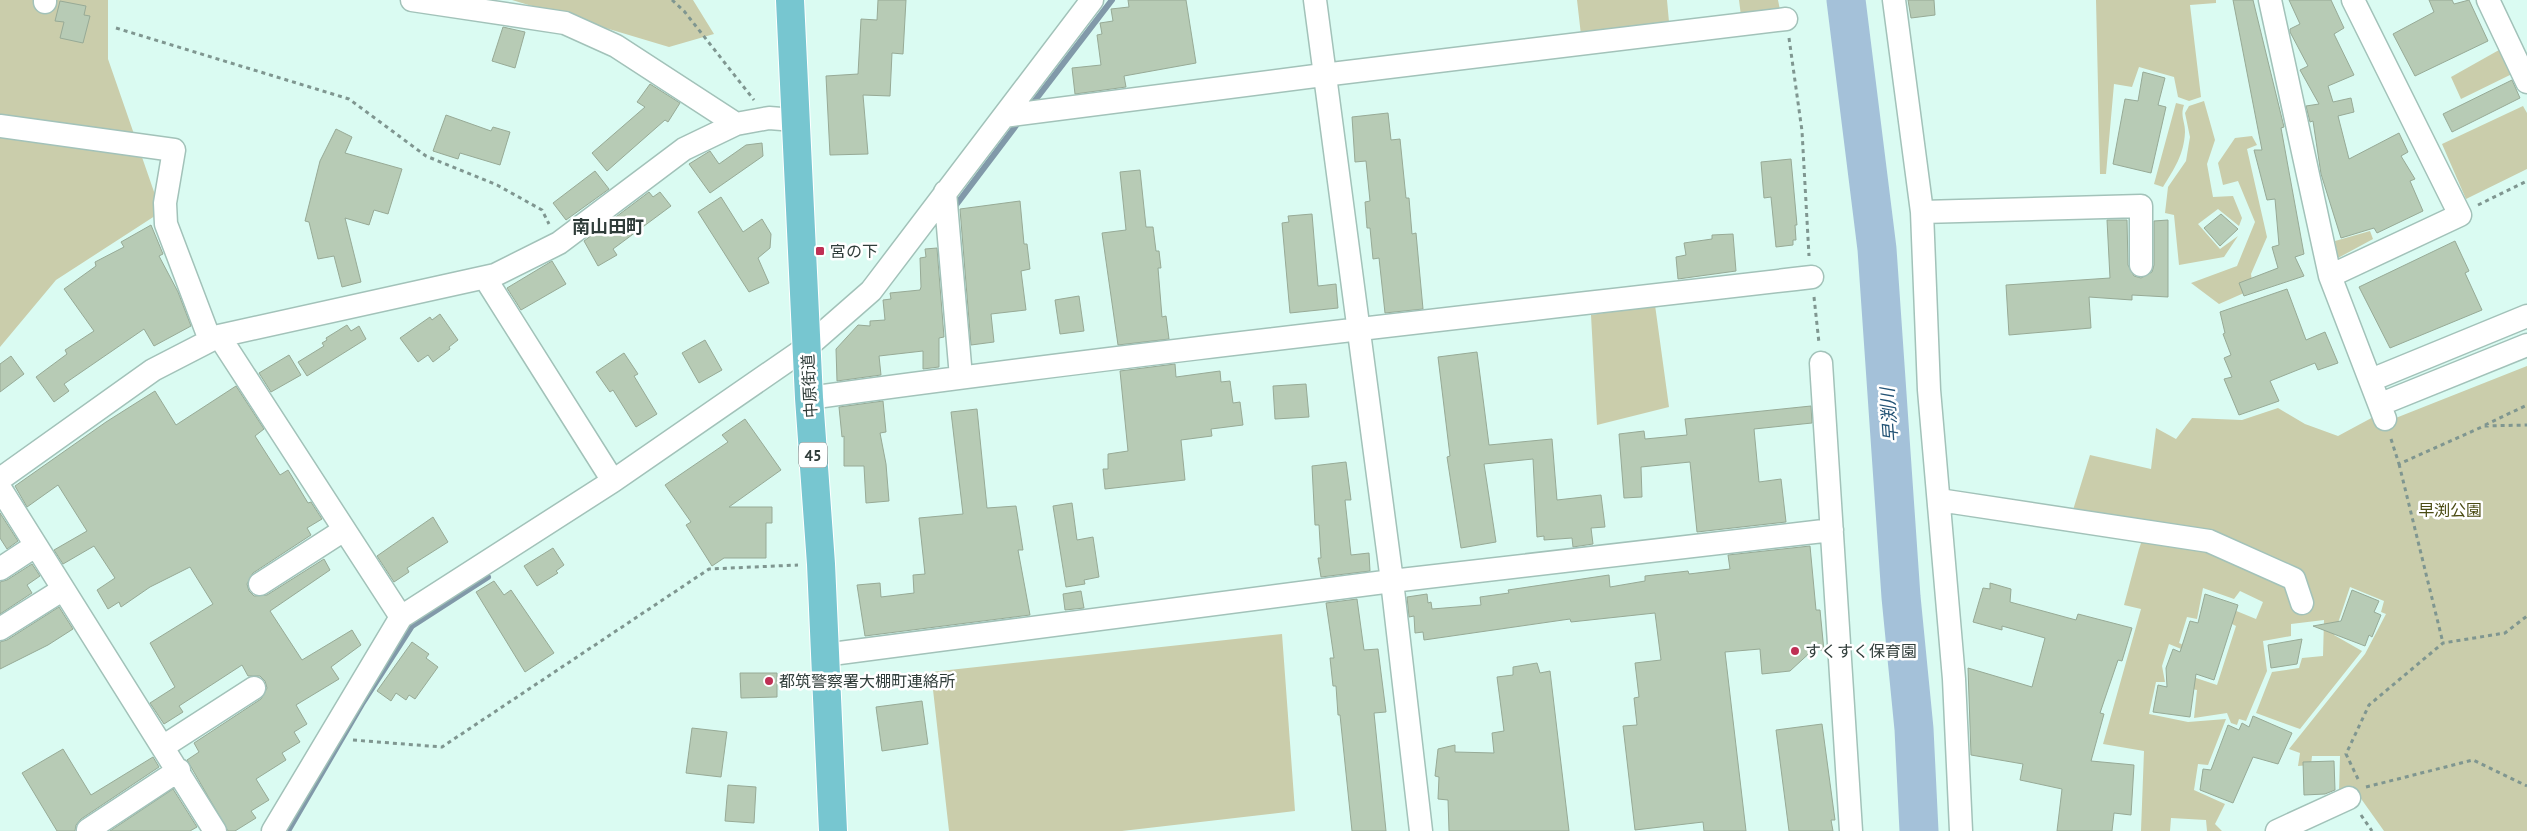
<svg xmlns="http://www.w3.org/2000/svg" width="2527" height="831" font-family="'PT Sans','Noto Sans JP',sans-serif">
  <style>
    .green { fill: #cacdab }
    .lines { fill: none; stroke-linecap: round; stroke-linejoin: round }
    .stream { stroke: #8199a9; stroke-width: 6 }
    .river { stroke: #a4c1d9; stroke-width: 39 }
    .building { fill: #b7cbb5; stroke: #97aa96 }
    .minor-casing { stroke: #a2c2b9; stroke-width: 25 }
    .major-casing { stroke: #fff; stroke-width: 30 }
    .path { stroke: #7f9690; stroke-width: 3; stroke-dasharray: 4 4; stroke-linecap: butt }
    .minor { stroke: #fff; stroke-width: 22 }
    .major { stroke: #77c6d0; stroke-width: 28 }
    .poi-dot { fill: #bf2f54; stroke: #fff; stroke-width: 2 }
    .labels { text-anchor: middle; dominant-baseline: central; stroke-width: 5; stroke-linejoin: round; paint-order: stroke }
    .shield { fill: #fff; stroke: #6e7775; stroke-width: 1 }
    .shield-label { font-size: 15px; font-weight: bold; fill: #303d3a }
    .poi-label { font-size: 16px; fill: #303d3a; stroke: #fff; text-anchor: start }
    .street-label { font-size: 16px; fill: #303d3a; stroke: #fff }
    .park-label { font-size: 16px; fill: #4b4c14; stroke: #fff }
    .neighbourhood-label { font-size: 18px; font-weight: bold; fill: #303d3a; stroke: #fff }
    .water-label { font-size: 18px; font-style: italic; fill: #235375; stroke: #fff }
  </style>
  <rect width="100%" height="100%" fill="#dafbf2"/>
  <path class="green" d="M0,0h108v59l53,153 -105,68 -56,67z
    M512,0h181l21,34 -45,13z
    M1577,0h90l2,22 -88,13z
    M1739,0h39l2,10 -39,6z
    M2096,0h120v3l-26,2 11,92 -12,4 -11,-4 -4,-20 -35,-10 -7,20 -18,-3 -8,90h-6z
    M2499,50l13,24 -51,25 -10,-22z
    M2204,101l11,39 -8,24 6,33 20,-1 9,22 -3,8 -21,-17 -20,15 22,25 18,-13 -14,21 -45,8 -5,-50 -9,-2 3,-26 18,-26 4,-24 -5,-24 4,-7z
    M2176,103l8,2c-4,11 1,16 1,27 -1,23 -11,37 -22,55l-9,-3z
    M2523,106l4,7v56l-61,30 -24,-55z
    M2252,136l5,9 -10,4 20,88 -16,37 2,15 -34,15 -28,-21 46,-17 18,-44 -17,-41 -15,4 -5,-22 17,-25z
    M2370,231l3,8 -35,19 -3,-17z
    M1655,305l14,102 -72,18 -6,-110z
    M2527,366v465h-143l-32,-45 -13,7 1,-37h-28l-1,9 -13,1 2,-13 -11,-4 76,-95 21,-40 -5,-2 3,-11 -34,-14 -16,48 28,16 -62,78 -44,-16 16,-41 27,-4 3,-10 21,-2 1,-36 -33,4v12l-28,5 4,30 -21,50 -7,-2 -2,6 -6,-2 -4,-10 -33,5 3,-28 -16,-3 6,-12 30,10 19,-59 -6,-3 4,-13 22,9 7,-17 -23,-11 -6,8 -31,-11 -6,31 -10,-2 -8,26 9,4 -2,4 -17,-7 -7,22 3,16h-9l-7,32 39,8 38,-3 -18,46 -10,-1 -4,26 31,14 -10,20 7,7h-15l-1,-11 -35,-2 -1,13h-29l3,-80 -41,-7 38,-135 -17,-4 15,-56 8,-23 -74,-16 17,-55 61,14 5,-41 20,11 16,-21 50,2 36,-12 27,16 33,12 39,-21 1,10z
    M1282,634l13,177 -173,20h-173l-18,-159z"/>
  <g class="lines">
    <path class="stream" d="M1030,107l82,-107
      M953,209l68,-90
      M288,831l74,-127 50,-78 76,-49"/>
    <path class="river" d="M1846,0l31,249 24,348 13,132 5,102"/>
  </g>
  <path class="building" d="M878,0h28l-3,54 -11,-1 -2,43 -27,-1 5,59 -38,1 -4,-79 32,-2 3,-55 16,1z
    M1128,0h58l10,63 -72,13 2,11 -51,7 -3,-26 29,-3 -4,-30 5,-1 -2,-11 13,-2 -2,-12 18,-2z
    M1908,0h26l1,15 -24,3z
    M2233,0h20l31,127 -3,1 23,126 -9,3 9,19 -60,20 -5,-13 39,-15 -6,-21 7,-2 -4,-46 -8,1 -13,-50h8z
    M2289,0h42l13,28 -10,6 20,41 -26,11 5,16 18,-4 3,14 -16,4 11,43 50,-26 9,19 -7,4 14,23 -5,2 13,30 -46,22 -3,-5 -33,10 -20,-64 -8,-53 -3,1 -4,-16 13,-2 -19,-34 8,-4 -18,-34v-3l10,-5z
    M2429,0h23l2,4 15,-4 19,41 -73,35 -22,-42 41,-22z
    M60,1l26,5 -2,9 6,1 -7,27 -23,-5 4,-16 -9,-1z
    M503,27l22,5 -10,36 -23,-7z
    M2143,72l22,6 -7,27 8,2 -15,66 -38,-9 12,-65 13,2z
    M2512,80l8,18 -68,34 -9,-18z
    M650,84l30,19 -12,19 -3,-2 -58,51 -15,-18 53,-46 -8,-5z
    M1388,113l3,27 9,-1 6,59h3l3,36 4,-1 7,76 -38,4 -6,-55 -6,1 -3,-31h-3l-2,-26 5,-1 -4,-40 -11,1 -3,-45z
    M446,115l45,16 2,-4 17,5 -10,33 -40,-12 -2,6 -25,-8z
    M336,129l16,8 -7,16 57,16 -14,45 -14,-4 -5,15 -24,-7 16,64 -19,5 -8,-31 -16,3 -9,-37 -4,-1 15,-60z
    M762,143l1,13 -53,37 -21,-29 21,-13 9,13 27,-19z
    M1791,159l6,66h-2l1,15h-3v5l-17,2 -5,-50 -7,1 -3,-36z
    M1140,170l6,57h7l3,24h3l2,17h-3l4,49 4,-1 3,23 -51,6 -16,-112 24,-3 -6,-58z
    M595,171l14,18 -43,31 -13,-17z
    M649,192l4,5 7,-5 11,14 -58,43 4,6 -19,11 -14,-25z
    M721,197l22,35 19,-13 9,15 -1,14 -12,10 11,25 -20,9 -51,-80z
    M1020,201l4,43h3l3,25 -9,2 5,39 -35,4 3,28 -23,3 -11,-136z
    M1312,214l6,72 18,-2 2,24 -48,5 -8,-90 7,-1 -1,-6z
    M2221,214l17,15 -18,17 -16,-18z
    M2107,220h20l1,45 6,11 7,2 11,-6 2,-7v-44l14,-1v77l-36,-2v5l-43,-3 2,31 -82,7 -3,-50 104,-7z
    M151,225l12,29 -4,2 19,36 13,34 -37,20 -10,-17 -80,55 5,7 -15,11 -18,-25 31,-23 -2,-4 29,-19 -30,-42 32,-23 -1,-4 29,-15 -3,-5z
    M1733,234l3,37 -58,8 -2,-22 10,-2 -2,-12 28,-4v-4z
    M2455,241l14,30 -4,2 17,37 -92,38 -31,-61z
    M937,248l7,89 -5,1v29l-16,2v-18l-44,5 2,19 -44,6 -1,-32 22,-24 12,1v-5l15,-1 -2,-20 8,-1 -1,-6 30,-3 1,-3 -1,-29 6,-1 -1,-8z
    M552,261l14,23 -45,26 -14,-22z
    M2287,289l19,51 19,-8 13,31 -20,7 -3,-7 -45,18 9,20 -40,14 -15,-36 8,-2 -8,-19 7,-3 -8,-21 2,-1 -5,-21z
    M1079,296l5,35 -24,3 -5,-34z
    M440,314l18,26 -9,7 1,2 -17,13 -5,-7 -10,7 -18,-24 30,-21 2,3z
    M347,325l4,6 8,-5 7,13 -59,37 -9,-14 26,-16 -2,-3 5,-3 -1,-2z
    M705,340l17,30 -23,13 -17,-30z
    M1477,352l12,93 63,-6 5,61 44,-5 4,32 -14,1 2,16 -20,3 -1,-9 -28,2v-4l-7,1 -4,-78 -49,5 12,78 -35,6 -14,-91 3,-1 -12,-99z
    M624,353l14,21 -4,2 23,38 -21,13 -23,-37 -3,2 -14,-20z
    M289,355l12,20 -30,17 -12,-19z
    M11,356l13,18 -24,18v-28z
    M1175,364l1,13 44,-6 1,11 9,-1 3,22 7,-1 3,23 -32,4 1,7 -31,4 4,40 -80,9 -2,-20h5v-15l20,-3 -8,-80z
    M1306,384l3,33 -34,2 -2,-33z
    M236,386l28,43 -9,7 25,39 8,-5 20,33 3,-1 11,17 -15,9 4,7 -58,38 -6,11 2,7 5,5 13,-1 57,-36 6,11 -60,41 32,49 50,-30 9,15 -30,22 8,12 -43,26 11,19 -13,8 6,10 -18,11 4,7 -30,19 13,21 -18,11 5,7 -21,13h-7l-41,-71 12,-8 -5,-9 67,-44 6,-11 -2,-7 -5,-5h-12l-6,-11 -63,41 4,6 -19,12 -14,-21 25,-16 -25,-44 63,-39 -23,-37 -40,20 -29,20 -2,-5 -11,7 -11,-19 18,-12 -21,-32 -31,18 -9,-14 33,-19 -29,-46 -31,22 -12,-21 91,-64 49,-31 21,34z
    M883,401l3,31 -6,1 6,31 3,37 -23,2 -2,-37h-20v-30l-2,1 -3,-30z
    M1811,406l1,17 -58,6 5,53 22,-3 5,43 -89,10 -7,-70 -49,5 1,30 -18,1 -5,-64 25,-3 1,8 42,-4 -2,-16z
    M977,409l10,99 29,-2 7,44h-5l12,65 -165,21 -8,-51 23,-2 1,14 33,-4 -1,-18 12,-1 -6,-56 44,-4 -12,-102z
    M745,419l36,51 -52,37h43v16h-6v35h-42l-12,8 -26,-41 5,-3 -26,-37 63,-43 -6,-7z
    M1346,462l5,38h-6l6,55 18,-2 1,18 -49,6 -3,-19h3l-2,-33h-4l-3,-59z
    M1072,503l5,37 16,-3 6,40 -15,3 1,4 -19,3 -13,-81z
    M0,513l18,28 -11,8 -7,-11z
    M433,517l15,25 -41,26 2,4 -15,10 -17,-26z
    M1810,546l6,64h4l4,41 -9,-3 -25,23 -28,3 -2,-25 -35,3 21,179h-42l-1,-9 -68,8 -12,-104 14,-1 -3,-27 5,-1 -4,-34 26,-3 -6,-47 -84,9 -1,-3 -146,21 -1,-8 -8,1 -1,-17 -5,1 -2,-20 20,-3 1,9 3,-1 1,7 49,-4 -1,-8 29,-4 -1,-3 101,-15 1,12 35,-6v-5l43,-5 1,3 41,-5 -2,-14z
    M553,548l11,17 -8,6 2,2 -21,13 -13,-20z
    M32,564l8,12 -13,9 5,8 -32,21v-32l7,-2z
    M494,581l10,14 7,-5 43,63 -29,19 -49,-80z
    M1990,583l21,6 -1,13 66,18 2,-6 54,14 -10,33 -4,-1 -18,53 4,1 -13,47 43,4 -3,50 -17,-2 -2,18h-55l5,-42 -42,-9 3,-16 -52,-9 -3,-87 64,19 13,-49 -43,-12v4l-29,-8 10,-34 7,1z
    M2352,590l27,11 -5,11 7,3 -9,22 -3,-2 -4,11 -52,-20 28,-5z
    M1081,591l3,17 -19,2 -2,-16z
    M2205,594l33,11 -24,75 -18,-6 -6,43 -37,-5 5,-27 9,2 -1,-19 7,-19 7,3 10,-31 8,2z
    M1357,599l7,51 14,-1 8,63 -12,1 12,118h-34l-12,-116h-2l-2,-29h-3l-3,-28h4l-8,-55z
    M59,607l14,22 -25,16 -48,24v-27l7,-2z
    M2302,639l-5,25 -26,4 -3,-23z
    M412,642l17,12 -3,4 12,9 -23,32 -6,-4 -3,5 -10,-7 -5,8 -14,-10z
    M1537,663l3,10 10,-2 19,160h-120l-1,-31 -10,-1 1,-22 -4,-1 3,-27 17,-4v7l39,1 -2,-20 12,-2 -7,-54 16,-2v-8z
    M740,673h37v24l-36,1z
    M922,701l6,43 -46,7 -6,-44z
    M2253,716l39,17 -14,31 -25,-7 -20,46 -33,-13 3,-21 8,1 17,-45 11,5 3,-7 7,4z
    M1822,724l13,96h-4l2,11h-44l-13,-101z
    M692,728l35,4 -6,45 -35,-4z
    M63,749l28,46 62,-38 6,10 -78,52 -5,6 -1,6h-18l-35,-58z
    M2334,761l1,29 -10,4 -21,1 -1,-33z
    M728,785l28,2 -2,36 -29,-2z
    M173,789l24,38 -7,4h-80z"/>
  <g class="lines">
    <defs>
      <path id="minor" d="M412,0l153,23 51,23 120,78
        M1315,0l77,581 29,250
        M1894,0l28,212 7,178 25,289 7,152
        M2270,0l60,276 55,143
        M2488,0l39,82
        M45,2v-2
        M1004,116l319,-41 463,-56
        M0,126l174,24 -9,53 1,21 44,116
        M945,192l16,185
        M1922,212l219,-6v59
        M2330,276l130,-61 -107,-215
        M485,278l128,203
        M219,336l182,281
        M1821,363l30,468
        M2371,380l156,-64
        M809,398c334,-46 668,-82 1003,-121
        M2381,404l146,-59
        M0,479l153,-109 66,-34 276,-61 64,-32 125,-94 52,-25 33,-6 26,2
        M0,488l215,343
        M1939,500l270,41 85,38 8,24
        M0,569l35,-23
        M260,584l84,-54
        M0,629l62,-39
        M824,655l568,-74 440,-51
        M164,746l90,-58
        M88,830l91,-60
        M273,831l128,-214 212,-136 194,-134 64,-56 221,-291
        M2277,831l72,-33"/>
      <path id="major" d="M790,0l19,398 12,166 12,267"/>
    </defs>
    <use href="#minor" class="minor-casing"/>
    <use href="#major" class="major-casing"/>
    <path class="path" d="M672,0l12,11 70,89
      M116,28l233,71 77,57 71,29 45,25 7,14
      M1789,38l13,93 7,125
      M2478,205l49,-24
      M1814,297l5,46
      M2485,425l42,-20
      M2391,439l8,25 85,-38 43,-1
      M2399,464l44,179
      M353,740l89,7 267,-178 89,-4
      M2358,779l-12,-25 23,-49 74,-62 62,-10 22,-17
      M2366,787l107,-27 54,26
      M2361,815l11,16"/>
    <use href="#minor" class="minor"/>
    <use href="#major" class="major"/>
  </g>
  <g class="poi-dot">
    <rect x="815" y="246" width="10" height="10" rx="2.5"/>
    <circle cx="1795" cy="651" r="5"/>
    <circle cx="769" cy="681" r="5"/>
  </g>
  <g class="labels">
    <rect class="shield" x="799" y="442.5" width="28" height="25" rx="4"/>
    <g class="shield-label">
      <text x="813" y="455">45</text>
    </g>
    <g class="poi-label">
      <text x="830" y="251">宮の下</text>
      <text x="1805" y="651">すくすく保育園</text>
      <text x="779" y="681">都筑警察署大棚町連絡所</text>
    </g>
    <g class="street-label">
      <text transform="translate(809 386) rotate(-93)">中原街道</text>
    </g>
    <g class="park-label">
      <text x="2450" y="510">早渕公園</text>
    </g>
    <g class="neighbourhood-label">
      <text x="608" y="226">南山田町</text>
    </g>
    <g class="water-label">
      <text transform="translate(1889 415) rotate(-94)">早渕川</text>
    </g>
  </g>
</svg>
